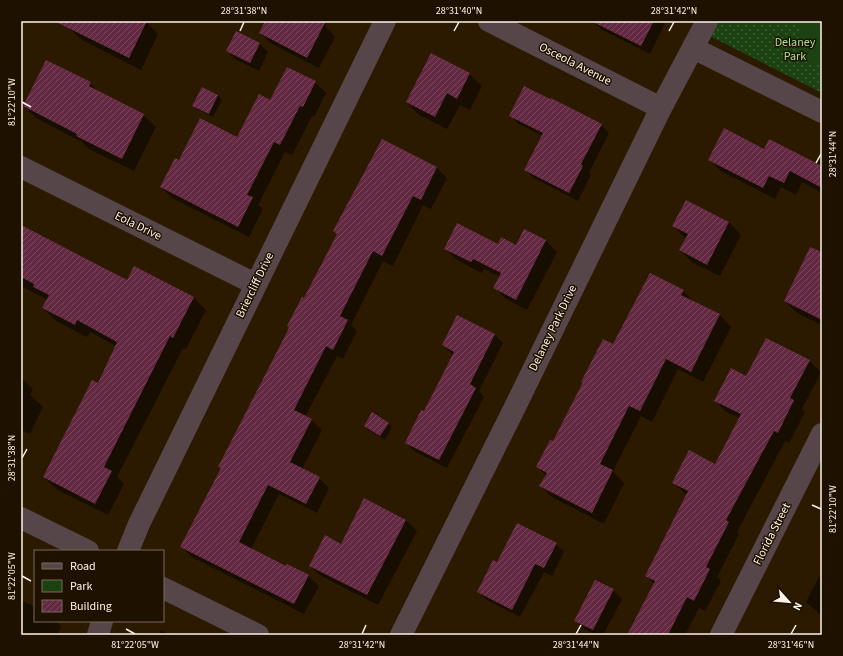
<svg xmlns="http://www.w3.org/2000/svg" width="843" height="656" font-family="'Source Sans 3',sans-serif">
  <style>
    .green { fill: url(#green-dots) }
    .pitch { fill: #1c4211 }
    .shadow { fill: #0007 }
    .building { fill: url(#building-hatch) }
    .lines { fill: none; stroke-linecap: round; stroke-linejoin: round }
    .minor { stroke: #574649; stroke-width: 22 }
    .tertiary { stroke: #574649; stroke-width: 22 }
    .ticks { fill: none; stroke: #fef3e7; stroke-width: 1.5 }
    .labels { text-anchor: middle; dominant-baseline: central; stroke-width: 3; stroke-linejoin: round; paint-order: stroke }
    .park-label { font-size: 12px; fill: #a4e094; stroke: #1f1100 }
    .street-label { font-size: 12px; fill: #fef3e7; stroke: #1f1100 }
    .neatline { fill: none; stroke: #fef3e7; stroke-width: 1.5 }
    .ticks-label { font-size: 10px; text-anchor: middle; fill: #fef3e7 }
  </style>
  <defs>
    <pattern id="green-dots" width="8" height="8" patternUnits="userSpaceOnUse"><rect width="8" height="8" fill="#1c4211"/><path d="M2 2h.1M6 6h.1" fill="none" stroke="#3e5e34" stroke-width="1.8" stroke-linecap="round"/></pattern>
    <pattern id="building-hatch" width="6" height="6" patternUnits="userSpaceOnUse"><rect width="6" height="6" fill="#632942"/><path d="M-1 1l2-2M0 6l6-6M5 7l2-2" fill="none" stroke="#7a485d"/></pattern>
  </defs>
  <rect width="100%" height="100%" fill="#2b1900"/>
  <path class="green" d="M716,21h106v72l-114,-58z"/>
  <path class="pitch" d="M801,21h21v43l-26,-5z"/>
  <path class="shadow" d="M73,21h75l-1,2 11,11 -17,36 -59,-30 -13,-12z
    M266,21h62l-3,5 10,11 -16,31 -47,-24 -12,-11z
    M594,21h72l-16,33 -48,-24z
    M236,32l24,12 8,8 -9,19 -24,-12 -8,-8z
    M469,74l13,12 -12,24 -10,-5 -13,24 -28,-14 -12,-13z
    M315,82l11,11 -12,24 -2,-1 -20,39 -7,-3 -27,53 5,4 -14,28 -77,-39 -11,-11 18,-26 59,-23 32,-37z
    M90,83l11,11 42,21 13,12 -22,44 -45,-22 -7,-7 -46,-24 -12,-12z
    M202,88l16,8 4,4 -9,17 -16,-8 -4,-4z
    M511,116l90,9 8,8 -20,40 2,2 -13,26 -44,-23 -9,-8 18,-34 -24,-12z
    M382,140l55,28 10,10 -16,31 -8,-4 -30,61 -10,-5 -32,64 6,6 -14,28 -6,-3 -32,61 6,3 11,10 -20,39 17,9 10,10 -12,25 -38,-19 -28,55 36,18 21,9 11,10 -15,28 -112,-57 -10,-10 40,-78 116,-234z
    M764,150l53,15 5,-11v39l-20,-11 -6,13 -15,-8 -6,12 -54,-28 -12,-12z
    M687,201l42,21 12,13 -21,41 -27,-13 -13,-13 6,-11 -12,-13z
    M21,226l106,55 66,16 13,13 -20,39 -3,-1 -66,129 7,7 -16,31 -52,-26 -12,-12 54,-92 18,-39 -26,-14 -3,5 -31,-16 -13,-13 5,-8 -27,-14z
    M525,230l21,11 11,11 -30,58 -21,-11 -11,-11 5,-11 -16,-8 -2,4 -25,-13 -11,-11 52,-4 19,1z
    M822,247v78l-25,-12 -12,-12z
    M683,291l12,12 25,12 11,12 -28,55 -25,-13 -26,53 -11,-6 -28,55 11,12 -20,41 -52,-27 -11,-11 6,-10 -10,-9 17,-25 30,-59 -2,-2 32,-35z
    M458,316l37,19 8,8 -24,48 5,6 -37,71 -33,-17 -8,-9 18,-30 29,-57 -10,-10z
    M809,361l12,11 -19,37 3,3 -16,31 -4,-2 -48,91 2,2 -22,43 4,4 -16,30 -6,-3 -14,27h-57l26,-51 -7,-8 40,-81 -14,-12 43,-18 24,-47 -14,-6 -11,-12 32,-23z
    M21,378l12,11 -3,6 13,12 -13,27 -9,-4z
    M388,423l4,4 -7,13 -16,-10 -4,-4z
    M365,499l41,21 11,11 -39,74 -57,-29 -11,-10 32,-21z
    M556,544l8,8 -12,24 -8,-4 -24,45 -33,-17 -9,-8 19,-29z
    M822,571v38l-2,-1v3l2,1v4l-16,-14z
    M613,590l9,9 -19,36h-7l-12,-6 -8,-9z
    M21,600l14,7v14h21l5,5 -4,9h-36z
    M161,630l10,5h-13z"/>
  <path class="building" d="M54,21h93l-18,37z
    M265,21h61l-19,37 -48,-25z
    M591,21h63l-13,25z
    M236,31l24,12 -10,20 -24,-12z
    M431,53l39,20 -13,26 -10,-6 -12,24 -29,-15z
    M46,60l45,22 -2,4 55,28 -22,45 -46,-23 1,-2 -54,-28z
    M287,67l29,14 -13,26 -3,-1 -20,39 -6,-3 -27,53 6,2 -15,30 -78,-40 15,-29 4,2 21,-42 37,19 22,-43 11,6z
    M524,86l26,13 1,-1 51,26 -21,40 2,2 -14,27 -45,-23 19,-37 -34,-17z
    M202,87l16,8 -9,19 -17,-8z
    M724,128l40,21 5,-10 53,27v22l-32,-17 -6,12 -15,-7 -6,12 -55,-28z
    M382,139l55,28 -16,33 -8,-4 -31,60 -9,-5 -33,65 8,4 -15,30 -7,-4 -32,64 18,9 -22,43 30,15 -14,27 -38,-19 -29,57 47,24 1,-2 22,11 -15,29 -114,-57 41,-79 -3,-1 71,-139 -2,-2 15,-29 2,1 33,-64 -4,-3z
    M686,200l43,22 -22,43 -28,-15 9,-16 -16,-8z
    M457,223l41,21 3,-7 15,8 8,-16 22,11 -30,60 -23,-12 8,-15 -28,-14 -2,3 -27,-13z
    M21,225l106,55 7,-14 60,31 -21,41 -3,-2 -66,131 8,4 -17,33 -52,-27 49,-97 6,3 19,-41 -40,-22 -2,5 -33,-17 7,-13 -16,-8 1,-3 -13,-7z
    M810,247l12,5v68l-38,-19z
    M650,273l34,17 -3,5 39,19 -29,58 -25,-13 -26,52 -11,-5 -29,58 13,6 -21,43 -53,-27 8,-13 -11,-6 14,-27 3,1 30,-59h-2l22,-43 10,5z
    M457,315l38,19 -25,50 6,4 -37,72 -34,-17 16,-33 3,1 30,-59 -12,-7z
    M766,338l44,22 -20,38 4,2 -16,33 -4,-2 -48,89 3,2 -23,45 4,2 -16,32 -7,-4 -19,38h-41l28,-54 -10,-5 43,-85 -16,-8 17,-33 26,14 26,-50 -27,-13 17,-33 15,8z
    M372,412l17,11 -9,13 -16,-10z
    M364,498l42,22 -39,75 -58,-29 16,-31 16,9z
    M517,523l40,20 -13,25 -9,-4 -23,46 -35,-18 16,-32 4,2z
    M595,580l19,9 -21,41 -19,-9z"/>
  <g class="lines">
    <path class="minor" d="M489,21l172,87
      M693,48l129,64
      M21,167l234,117
      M401,635l113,-226 147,-301 46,-87
      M721,635l101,-201"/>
    <path class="tertiary" d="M21,518l67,33
      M128,551l11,-27 246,-503
      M163,588l95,47
      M98,635l4,-14"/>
  </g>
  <path class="ticks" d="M240,31l4,-9M454,31l5,-9M669,31l5,-9M22,102l9,5M816,163l5,-9M22,458l5,-9M812,505l9,4M22,576l9,5M126,629l9,5M362,634l4,-9M576,634l5,-9M791,634l5,-9"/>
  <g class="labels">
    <g class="park-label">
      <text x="795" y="42">Delaney<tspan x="795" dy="14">Park</tspan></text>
    </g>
    <g class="street-label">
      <text transform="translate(575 64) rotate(27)">Osceola Avenue</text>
      <text transform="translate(138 226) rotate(26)">Eola Drive</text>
      <text transform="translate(255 285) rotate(-64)">Briercliff Drive</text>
      <text transform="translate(553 328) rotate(-64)">Delaney Park Drive</text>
      <text transform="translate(772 534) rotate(-63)">Florida Street</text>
    </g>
  </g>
  <rect width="843" height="656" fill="none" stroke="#1f1100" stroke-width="44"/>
  <rect x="34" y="550" width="130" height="72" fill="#1f1100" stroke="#786b5c"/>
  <rect x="42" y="563" width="20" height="6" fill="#574649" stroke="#786b5c"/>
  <text x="70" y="570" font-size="12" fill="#fef3e7">Road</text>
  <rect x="42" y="580" width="20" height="12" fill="#1c4211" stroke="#786b5c"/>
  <text x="70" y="590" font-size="12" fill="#fef3e7">Park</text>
  <rect x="42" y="600" width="20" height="12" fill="url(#building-hatch)" stroke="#786b5c"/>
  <text x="70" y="610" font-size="12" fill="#fef3e7">Building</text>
  <g transform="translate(789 602) rotate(117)" stroke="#1f1100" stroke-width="3" paint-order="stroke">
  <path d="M0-3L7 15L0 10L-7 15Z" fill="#fef3e7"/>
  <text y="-6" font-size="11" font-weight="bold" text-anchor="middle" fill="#fef3e7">N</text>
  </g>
  <rect x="22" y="22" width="799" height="612" class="neatline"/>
  <g class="ticks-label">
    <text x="244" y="14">28°31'38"N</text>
    <text x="459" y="14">28°31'40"N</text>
    <text x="674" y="14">28°31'42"N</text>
    <text transform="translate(11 102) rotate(-90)" y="4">81°22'10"W</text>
    <text transform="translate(832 154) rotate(-90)" y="4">28°31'44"N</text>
    <text transform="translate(11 458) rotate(-90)" y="4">28°31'38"N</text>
    <text transform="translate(832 509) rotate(-90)" y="4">81°22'10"W</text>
    <text transform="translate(11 576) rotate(-90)" y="4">81°22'05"W</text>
    <text x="135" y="648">81°22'05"W</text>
    <text x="362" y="648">28°31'42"N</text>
    <text x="576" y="648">28°31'44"N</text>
    <text x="791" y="648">28°31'46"N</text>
  </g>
</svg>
